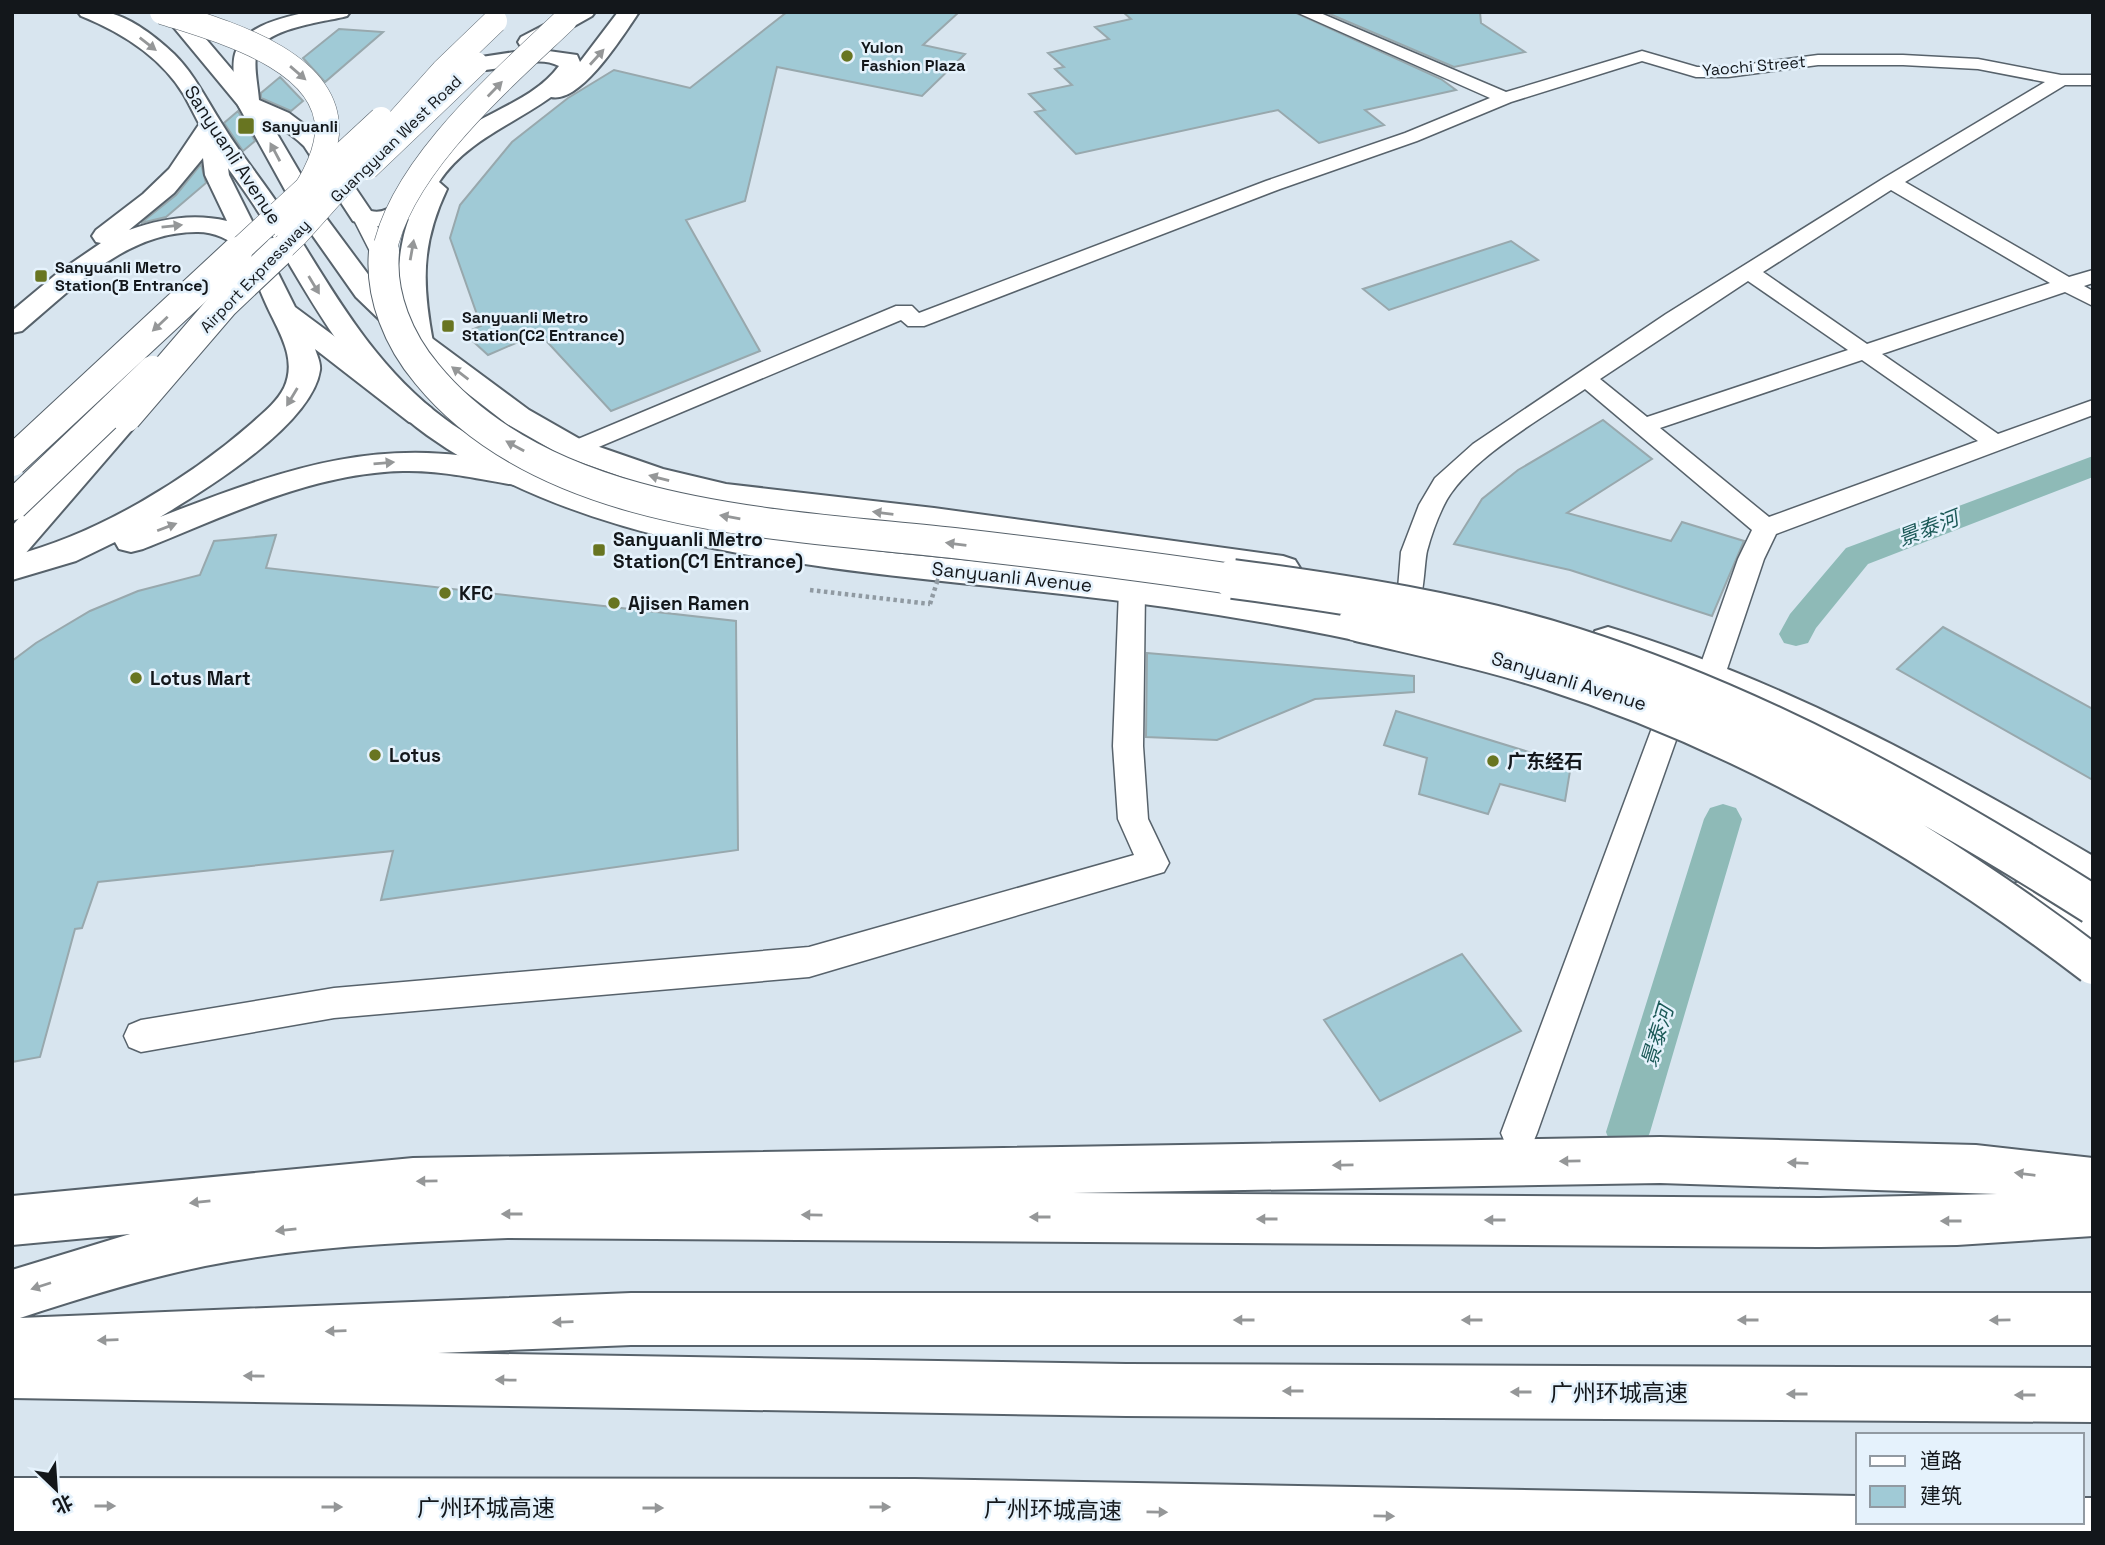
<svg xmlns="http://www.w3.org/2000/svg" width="2105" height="1545" font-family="'Space Grotesk','Noto Sans SC',sans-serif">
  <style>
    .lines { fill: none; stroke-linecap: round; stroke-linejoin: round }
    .canal { fill: #8ebab7; fill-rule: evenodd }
    .building { fill: #a0cad6; stroke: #98a8ad; stroke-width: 2 }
    .street-casing { stroke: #57626b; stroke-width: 3 }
    .secondary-casing { stroke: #57626b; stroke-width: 4 }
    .primary-casing { stroke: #57626b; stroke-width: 4 }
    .highway-casing { stroke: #57626b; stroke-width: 4 }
    .path { stroke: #909aa2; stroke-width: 4.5; stroke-dasharray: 3.5 3.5; stroke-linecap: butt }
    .street { fill: #fff; fill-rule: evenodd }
    .secondary { fill: #fff; fill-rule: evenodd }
    .primary { fill: #fff; fill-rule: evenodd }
    .highway { fill: #fff; fill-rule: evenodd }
    .primary-bridge-far1-casing { stroke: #57626b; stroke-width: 25; stroke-linecap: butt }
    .primary-bridge-casing { stroke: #57626b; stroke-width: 32; stroke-linecap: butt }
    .highway-bridge-far2-casing { stroke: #57626b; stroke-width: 25; stroke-linecap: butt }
    .highway-bridge-far1-casing { stroke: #57626b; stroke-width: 32; stroke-linecap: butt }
    .highway-bridge-casing { stroke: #57626b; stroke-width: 42; stroke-linecap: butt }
    .path-bridge-far1 { stroke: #909aa2; stroke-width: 3.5; stroke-dasharray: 2.5 2.5; stroke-linecap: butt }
    .path-bridge { stroke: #909aa2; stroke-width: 4.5; stroke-dasharray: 3.5 3.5; stroke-linecap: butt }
    .primary-bridge-far1 { stroke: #fff; stroke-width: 24 }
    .primary-bridge { stroke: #fff; stroke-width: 30 }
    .highway-bridge-far2 { stroke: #fff; stroke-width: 24 }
    .highway-bridge-far1 { stroke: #fff; stroke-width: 30 }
    .highway-bridge { stroke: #fff; stroke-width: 38 }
    .oneway { fill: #959798 }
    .poi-dot { fill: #687521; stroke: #e5f2fc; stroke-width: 2.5 }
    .labels { text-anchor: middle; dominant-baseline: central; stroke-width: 5; stroke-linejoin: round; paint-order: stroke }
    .far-poi-label { font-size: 16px; font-weight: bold; fill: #13171b; stroke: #e5f2fc; text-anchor: start }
    .far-street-label { font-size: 16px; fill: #13171b; stroke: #e5f2fc }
    .street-label { font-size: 19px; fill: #13171b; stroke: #e5f2fc }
    .poi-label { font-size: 19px; font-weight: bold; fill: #13171b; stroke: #e5f2fc; text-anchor: start }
    .water-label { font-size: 21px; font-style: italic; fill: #1b5957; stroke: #e5f2fc }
    .near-street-label { font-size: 23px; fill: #13171b; stroke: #e5f2fc }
  </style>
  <rect width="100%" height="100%" fill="#d8e5ef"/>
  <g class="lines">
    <path class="canal" d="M2093,456v21l-225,87 -52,64 -8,15 -12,3 -12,-3 -5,-9 11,-20 56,-66z
      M1723,804l13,4 6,11 -92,313 -6,15 -16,6 -16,-6 -6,-15 98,-313 6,-11z"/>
  </g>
  <path class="building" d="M787,12h172l-36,33 42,9 -43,42 -145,-29 -32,134 -59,19 74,131 -149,60 -72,-78 -51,22 -24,-22 17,-7 -31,-88 10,-33 52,-63 56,-44 46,-28 76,18z
    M1123,12h171l147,67 15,11 -91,20 19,15 -65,18 -41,-33 -202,44 -41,-42 10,-2 -16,-16 43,-9 -17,-16 9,-2 -16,-14 61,-14 -14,-12 36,-8z
    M1325,12h155l1,11 44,29 -71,15z
    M339,29l44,3 -58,50 -22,-24z
    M280,77l23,24 -12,10 -30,-13v-5z
    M238,111l17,30 -12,10 -19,-28z
    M201,164l5,19 -40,34 -25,6 35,-28z
    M1511,241l27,19 -149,50 -26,-21z
    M1603,420l49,39 -85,54 104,28 11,-19 62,19 -32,75 -142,-46 -116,-26 28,-45 36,-29z
    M276,535l-10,33 470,53 2,229 -357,50 12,-49 -295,31 -16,46 -7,1 -35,128 -28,5v-401l24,-18 54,-32 48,-20 62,-16 14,-34z
    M1943,627l150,82v71l-196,-111z
    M1147,653l267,23v16l-99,7 -98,41 -71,-3z
    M1396,711l175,54 -6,36 -65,-17 -12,30 -69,-20 8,-36 -43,-13z
    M1462,954l59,77 -141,70 -56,-81z"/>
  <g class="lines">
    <defs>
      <path id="street" d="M1296,12h22l188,80 136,-41 55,16h31l90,-12h85l75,4 83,16h32v10h-28l-160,97 164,95 24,-7v13l-9,3 9,5v15l-28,-14 -183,62 116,80 95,-34v15l-317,119 -12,25 -39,116 -4,7 -10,3 -10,-3 -4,-7 41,-116 14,-29 -167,-141c-41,28 -120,72 -141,116 -7,14 -13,31 -17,46 -5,23 0,89 -43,77l-4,-7 13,-16 5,-16 3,-37 18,-47 16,-27 38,-34 193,-130 218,-136 161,-96 -67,-13 -75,-4h-85l-90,12h-32l-54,-16 -131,41 -94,39 -137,48 -356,137h-16l-7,-6 -319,134 -8,3 -8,-3 -4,-5 4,-5 330,-138h16l7,7 347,-132 139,-48 85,-35zM1891,190l159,93 -183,61 -104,-72zM1748,281l100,69 -201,67 -47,-38zM1862,360l116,81 -209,76 -109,-89z
        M362,210l10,6 31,61 -3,4h-14l-3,-4 -31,-61z
        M1132,581l9,2 4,7 -2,156 5,73 21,44 -5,9 -355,105 -475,41 -193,34 -12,-5 -5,-11 5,-11 12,-5 193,-32 475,-41 325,-92 -16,-36 -5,-73 6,-156 4,-7z
        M1672,701l10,3 4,8 -149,421 -5,12 -13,5 -13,-5 -5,-12 157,-421 4,-8z"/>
      <path id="secondary" d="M78,12c9,0 21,-2 31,1 23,5 48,25 65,41 21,21 32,45 48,70 19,31 42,58 62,89 47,75 88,152 161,206 32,24 72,42 109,58 159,66 333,75 501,92 113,12 226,29 337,53l12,4 6,9 -6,9 -12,4c-109,-24 -219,-42 -330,-54 -206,-24 -461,-35 -635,-159 -78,-56 -120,-143 -168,-222 -15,-24 -33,-47 -49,-70 -10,-16 -17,-32 -26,-48 -23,-38 -63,-63 -103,-79z
        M161,12h22l73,86 71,121 49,66 53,51 100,74 56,32 78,27 63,15 208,24 349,48 12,4 5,8 -5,8 -12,4 -349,-50 -208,-26 -81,-19 -82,-29 -56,-32 -98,-76 -53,-51 -55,-78 -63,-114z
        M1608,627c172,52 330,138 485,229v38l-14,-5c-157,-95 -310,-180 -484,-240l-5,-9 5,-9z
        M2026,879l15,6 52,31v40c-25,-9 -77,-36 -88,-59l6,-12z"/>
      <path id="primary" d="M307,12h43l-3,4c-21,6 -87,12 -91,40 -2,13 2,30 3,44l30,13 32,24 50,74c30,8 52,-49 72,-66 34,-32 88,-41 116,-79 -27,-14 -62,10 -91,3l-3,-5 3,-5 66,-10 43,6 3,7 38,-50h21c-15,22 -58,92 -88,85 -39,28 -85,44 -112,85l8,7c-26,55 -25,94 -14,153l-4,6 -10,3 -10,-3c-18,-26 -12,-100 0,-129 -19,11 -36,8 -56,2l-49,-75c-18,-18 -41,-28 -64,-38l-3,-5c-1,-14 -6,-35 -2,-49 8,-29 48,-36 72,-42z
        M569,12h26l-3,4 -55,31h-16l-3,-5 3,-5z
        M210,118l8,2 4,5 7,50 66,132 136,101 4,7 -4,7 -11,2 -11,-2 -94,-73c2,6 6,14 5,21 -8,55 -115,120 -160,147 128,-50 228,-86 366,-49l5,7 -5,7 -11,3c-37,-6 -74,-15 -112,-14 -91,2 -177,45 -260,78l-12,3 -12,-3 -4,-7 -39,19 -64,19v-24c84,-21 175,-76 240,-133 11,-10 25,-21 32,-35 14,-30 -6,-57 -18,-84 -8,-17 -14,-38 -25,-53 -10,-12 -28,-19 -43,-19 -71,-1 -125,56 -176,99l-10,2v-22l48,-40 41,-28 -5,-1 -4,-6 4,-6 47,-36 26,-25 33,-49zM203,158l2,17 22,46c-34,-8 -66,-2 -98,9l45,-37z"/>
      <path id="highway" d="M126,408l11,2 4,7 -4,7 -113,131 -12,3v-32l103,-116z
        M1660,1137l316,8 117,13v78l-136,9 -137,2 -1312,-9c-101,4 -203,8 -303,28 -63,13 -124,32 -185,52l611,-25h1462v52h-1462l-193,8 688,11 967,4v54l-967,-6 -1114,-18v-128l118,-36 -118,11v-49l401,-38zM1660,1183l337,11 -177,4 -747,-5z
        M12,1478l903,1 943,17v26h224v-24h11v35h-2081z"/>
    </defs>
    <use href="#street" class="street-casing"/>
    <use href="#secondary" class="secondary-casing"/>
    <use href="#primary" class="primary-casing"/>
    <use href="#highway" class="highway-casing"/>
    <path class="path" d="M810,590l120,14"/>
    <use href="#street" class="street"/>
    <use href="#secondary" class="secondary"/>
    <use href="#primary" class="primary"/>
    <use href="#highway" class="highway"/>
    <defs>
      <path id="primary-bridge-far1" d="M367,168l109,-104
        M235,254l146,-135"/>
      <path id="primary-bridge" d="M12,461l225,-209
        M13,505l140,-134"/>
      <path id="highway-bridge-far2" d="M162,12c55,18 170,47 165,122 -3,33 -27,64 -44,91
        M276,254l21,-20 146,-163 52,-50
        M384,254c15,-86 119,-175 181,-234"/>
      <path id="highway-bridge-far1" d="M384,252c-4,44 15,89 43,122 121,148 361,150 535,170 94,11 189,23 283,37
        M126,417l98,-114 54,-51"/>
      <path id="highway-bridge" d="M1233,579c114,15 231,33 341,68 186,59 355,154 519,258
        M1358,622c63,15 127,28 189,48 200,64 380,168 546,295"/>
    </defs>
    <use href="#primary-bridge-far1" class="primary-bridge-far1-casing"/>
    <use href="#primary-bridge" class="primary-bridge-casing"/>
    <use href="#highway-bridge-far2" class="highway-bridge-far2-casing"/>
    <use href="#highway-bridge-far1" class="highway-bridge-far1-casing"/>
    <use href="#highway-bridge" class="highway-bridge-casing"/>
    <path class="path-bridge-far1" d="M937,581l3,-9"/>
    <path class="path-bridge" d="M930,604l8,-25"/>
    <use href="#primary-bridge-far1" class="primary-bridge-far1"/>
    <use href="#primary-bridge" class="primary-bridge"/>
    <use href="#highway-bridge-far2" class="highway-bridge-far2"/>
    <use href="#highway-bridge-far1" class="highway-bridge-far1"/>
    <use href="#highway-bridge" class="highway-bridge"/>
  </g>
  <defs><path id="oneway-solid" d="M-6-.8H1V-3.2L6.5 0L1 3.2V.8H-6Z" transform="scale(1.75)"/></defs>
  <g class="oneway">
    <use href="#oneway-solid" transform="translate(148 44) rotate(38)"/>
    <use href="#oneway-solid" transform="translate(597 57) rotate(-48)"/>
    <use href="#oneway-solid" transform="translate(298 73) rotate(41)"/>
    <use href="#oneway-solid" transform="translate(495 89) rotate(-46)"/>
    <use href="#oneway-solid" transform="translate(275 152) rotate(-118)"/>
    <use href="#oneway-solid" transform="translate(172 226) rotate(-6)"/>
    <use href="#oneway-solid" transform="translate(412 250) rotate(-80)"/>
    <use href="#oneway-solid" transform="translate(314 285) rotate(59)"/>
    <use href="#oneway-solid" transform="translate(160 324) rotate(137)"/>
    <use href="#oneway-solid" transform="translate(460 373) rotate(-143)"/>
    <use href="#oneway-solid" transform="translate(292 397) rotate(121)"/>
    <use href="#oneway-solid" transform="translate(515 446) rotate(-151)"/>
    <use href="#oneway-solid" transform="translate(384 463) rotate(-5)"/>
    <use href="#oneway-solid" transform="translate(659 478) rotate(-165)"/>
    <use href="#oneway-solid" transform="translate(883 513) rotate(-173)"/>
    <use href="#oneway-solid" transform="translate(730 517) rotate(-170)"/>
    <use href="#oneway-solid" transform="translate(167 527) rotate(-21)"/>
    <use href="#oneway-solid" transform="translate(956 544) rotate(-173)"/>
    <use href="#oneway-solid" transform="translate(1570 1161) rotate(179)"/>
    <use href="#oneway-solid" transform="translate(1798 1163) rotate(-178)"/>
    <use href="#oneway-solid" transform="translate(1343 1165) rotate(179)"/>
    <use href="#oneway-solid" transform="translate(2025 1174) rotate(-173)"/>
    <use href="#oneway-solid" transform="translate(427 1181) rotate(179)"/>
    <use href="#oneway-solid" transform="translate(200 1202) rotate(174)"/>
    <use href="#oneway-solid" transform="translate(512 1214) rotate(180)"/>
    <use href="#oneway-solid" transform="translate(812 1215) rotate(-179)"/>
    <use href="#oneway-solid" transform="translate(1040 1217) rotate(-180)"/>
    <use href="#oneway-solid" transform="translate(1267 1219) rotate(-180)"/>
    <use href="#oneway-solid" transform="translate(1495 1220) rotate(-180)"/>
    <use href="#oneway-solid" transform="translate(1951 1221) rotate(180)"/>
    <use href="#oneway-solid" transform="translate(286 1230) rotate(174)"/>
    <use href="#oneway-solid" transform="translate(41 1286) rotate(162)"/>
    <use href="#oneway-solid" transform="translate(1244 1320) rotate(-180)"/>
    <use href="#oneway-solid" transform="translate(1472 1320) rotate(-180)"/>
    <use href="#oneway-solid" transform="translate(1748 1320) rotate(-180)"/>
    <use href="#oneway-solid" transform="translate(2000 1320) rotate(179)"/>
    <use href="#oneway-solid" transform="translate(563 1322) rotate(178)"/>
    <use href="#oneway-solid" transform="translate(336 1331) rotate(178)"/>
    <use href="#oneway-solid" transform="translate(108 1340) rotate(178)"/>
    <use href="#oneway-solid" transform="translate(254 1376) rotate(-179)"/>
    <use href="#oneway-solid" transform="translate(506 1380) rotate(-179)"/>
    <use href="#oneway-solid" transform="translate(1293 1391) rotate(-180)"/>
    <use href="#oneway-solid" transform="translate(1521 1392) rotate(-180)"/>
    <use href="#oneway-solid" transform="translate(1797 1394) rotate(-180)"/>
    <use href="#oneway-solid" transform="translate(2025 1395) rotate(180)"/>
    <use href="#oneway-solid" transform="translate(105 1506)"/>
    <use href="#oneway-solid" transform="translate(332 1507)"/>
    <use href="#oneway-solid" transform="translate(880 1507)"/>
    <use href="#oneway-solid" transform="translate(653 1508)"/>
    <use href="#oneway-solid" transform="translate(1157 1512) rotate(1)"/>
    <use href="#oneway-solid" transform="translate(1384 1516) rotate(1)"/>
  </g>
  <g class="poi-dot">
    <circle cx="847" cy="56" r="7"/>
    <rect x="237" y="117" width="18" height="18" rx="3.5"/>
    <rect x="34" y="269" width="14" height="14" rx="3.5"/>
    <rect x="441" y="319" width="14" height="14" rx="3.5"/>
    <rect x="592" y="543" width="14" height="14" rx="3.5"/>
    <circle cx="445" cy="593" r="7"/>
    <circle cx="614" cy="603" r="7"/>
    <circle cx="136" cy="678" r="7"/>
    <circle cx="375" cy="755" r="7"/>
    <circle cx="1493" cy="761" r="7"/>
  </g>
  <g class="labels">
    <g class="far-poi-label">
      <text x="861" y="47">Yulon<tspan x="861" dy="18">Fashion Plaza</tspan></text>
      <text x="262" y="126">Sanyuanli</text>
      <text x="55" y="267">Sanyuanli Metro<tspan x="55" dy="18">Station(B Entrance)</tspan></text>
      <text x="462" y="317">Sanyuanli Metro<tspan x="462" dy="18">Station(C2 Entrance)</tspan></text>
    </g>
    <g class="far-street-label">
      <text transform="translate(1754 66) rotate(-5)">Yaochi Street</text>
      <text transform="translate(396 139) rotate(-44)">Guangyuan West Road</text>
      <text transform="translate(255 276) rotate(-46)">Airport Expressway</text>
    </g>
    <g class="street-label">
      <text transform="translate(233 155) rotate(57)">Sanyuanli Avenue</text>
      <text transform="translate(1012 577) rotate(6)">Sanyuanli Avenue</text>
      <text transform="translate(1569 681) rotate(17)">Sanyuanli Avenue</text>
    </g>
    <g class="poi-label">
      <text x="613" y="539">Sanyuanli Metro<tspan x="613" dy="22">Station(C1 Entrance)</tspan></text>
      <text x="459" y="593">KFC</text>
      <text x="628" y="603">Ajisen Ramen</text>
      <text x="150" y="678">Lotus Mart</text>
      <text x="389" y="755">Lotus</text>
      <text x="1507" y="761">广东经石</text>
    </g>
    <g class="water-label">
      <text transform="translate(1928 528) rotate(-21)">景泰河</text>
      <text transform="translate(1657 1036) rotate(-73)">景泰河</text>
    </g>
    <g class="near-street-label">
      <text x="1619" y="1393">广州环城高速</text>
      <text x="486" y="1508">广州环城高速</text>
      <text transform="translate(1053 1510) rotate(1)">广州环城高速</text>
    </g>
  </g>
  <rect width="2105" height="1545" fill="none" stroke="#13171b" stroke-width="28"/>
  <rect x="1856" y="1433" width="228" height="91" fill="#e5f2fc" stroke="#919aa2" stroke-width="2"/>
  <rect x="1870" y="1456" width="35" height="10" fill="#ffffff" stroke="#919aa2" stroke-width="2"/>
  <text x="1920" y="1468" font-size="21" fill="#13171b">道路</text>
  <rect x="1870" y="1486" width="35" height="21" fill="#a0cad6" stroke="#919aa2" stroke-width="2"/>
  <text x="1920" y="1503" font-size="21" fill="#13171b">建筑</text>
  <g transform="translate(56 1489) rotate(155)" stroke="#e5f2fc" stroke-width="5" paint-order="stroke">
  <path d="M0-5L12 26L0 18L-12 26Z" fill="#13171b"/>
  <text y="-10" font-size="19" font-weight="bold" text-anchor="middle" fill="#13171b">北</text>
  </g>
</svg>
